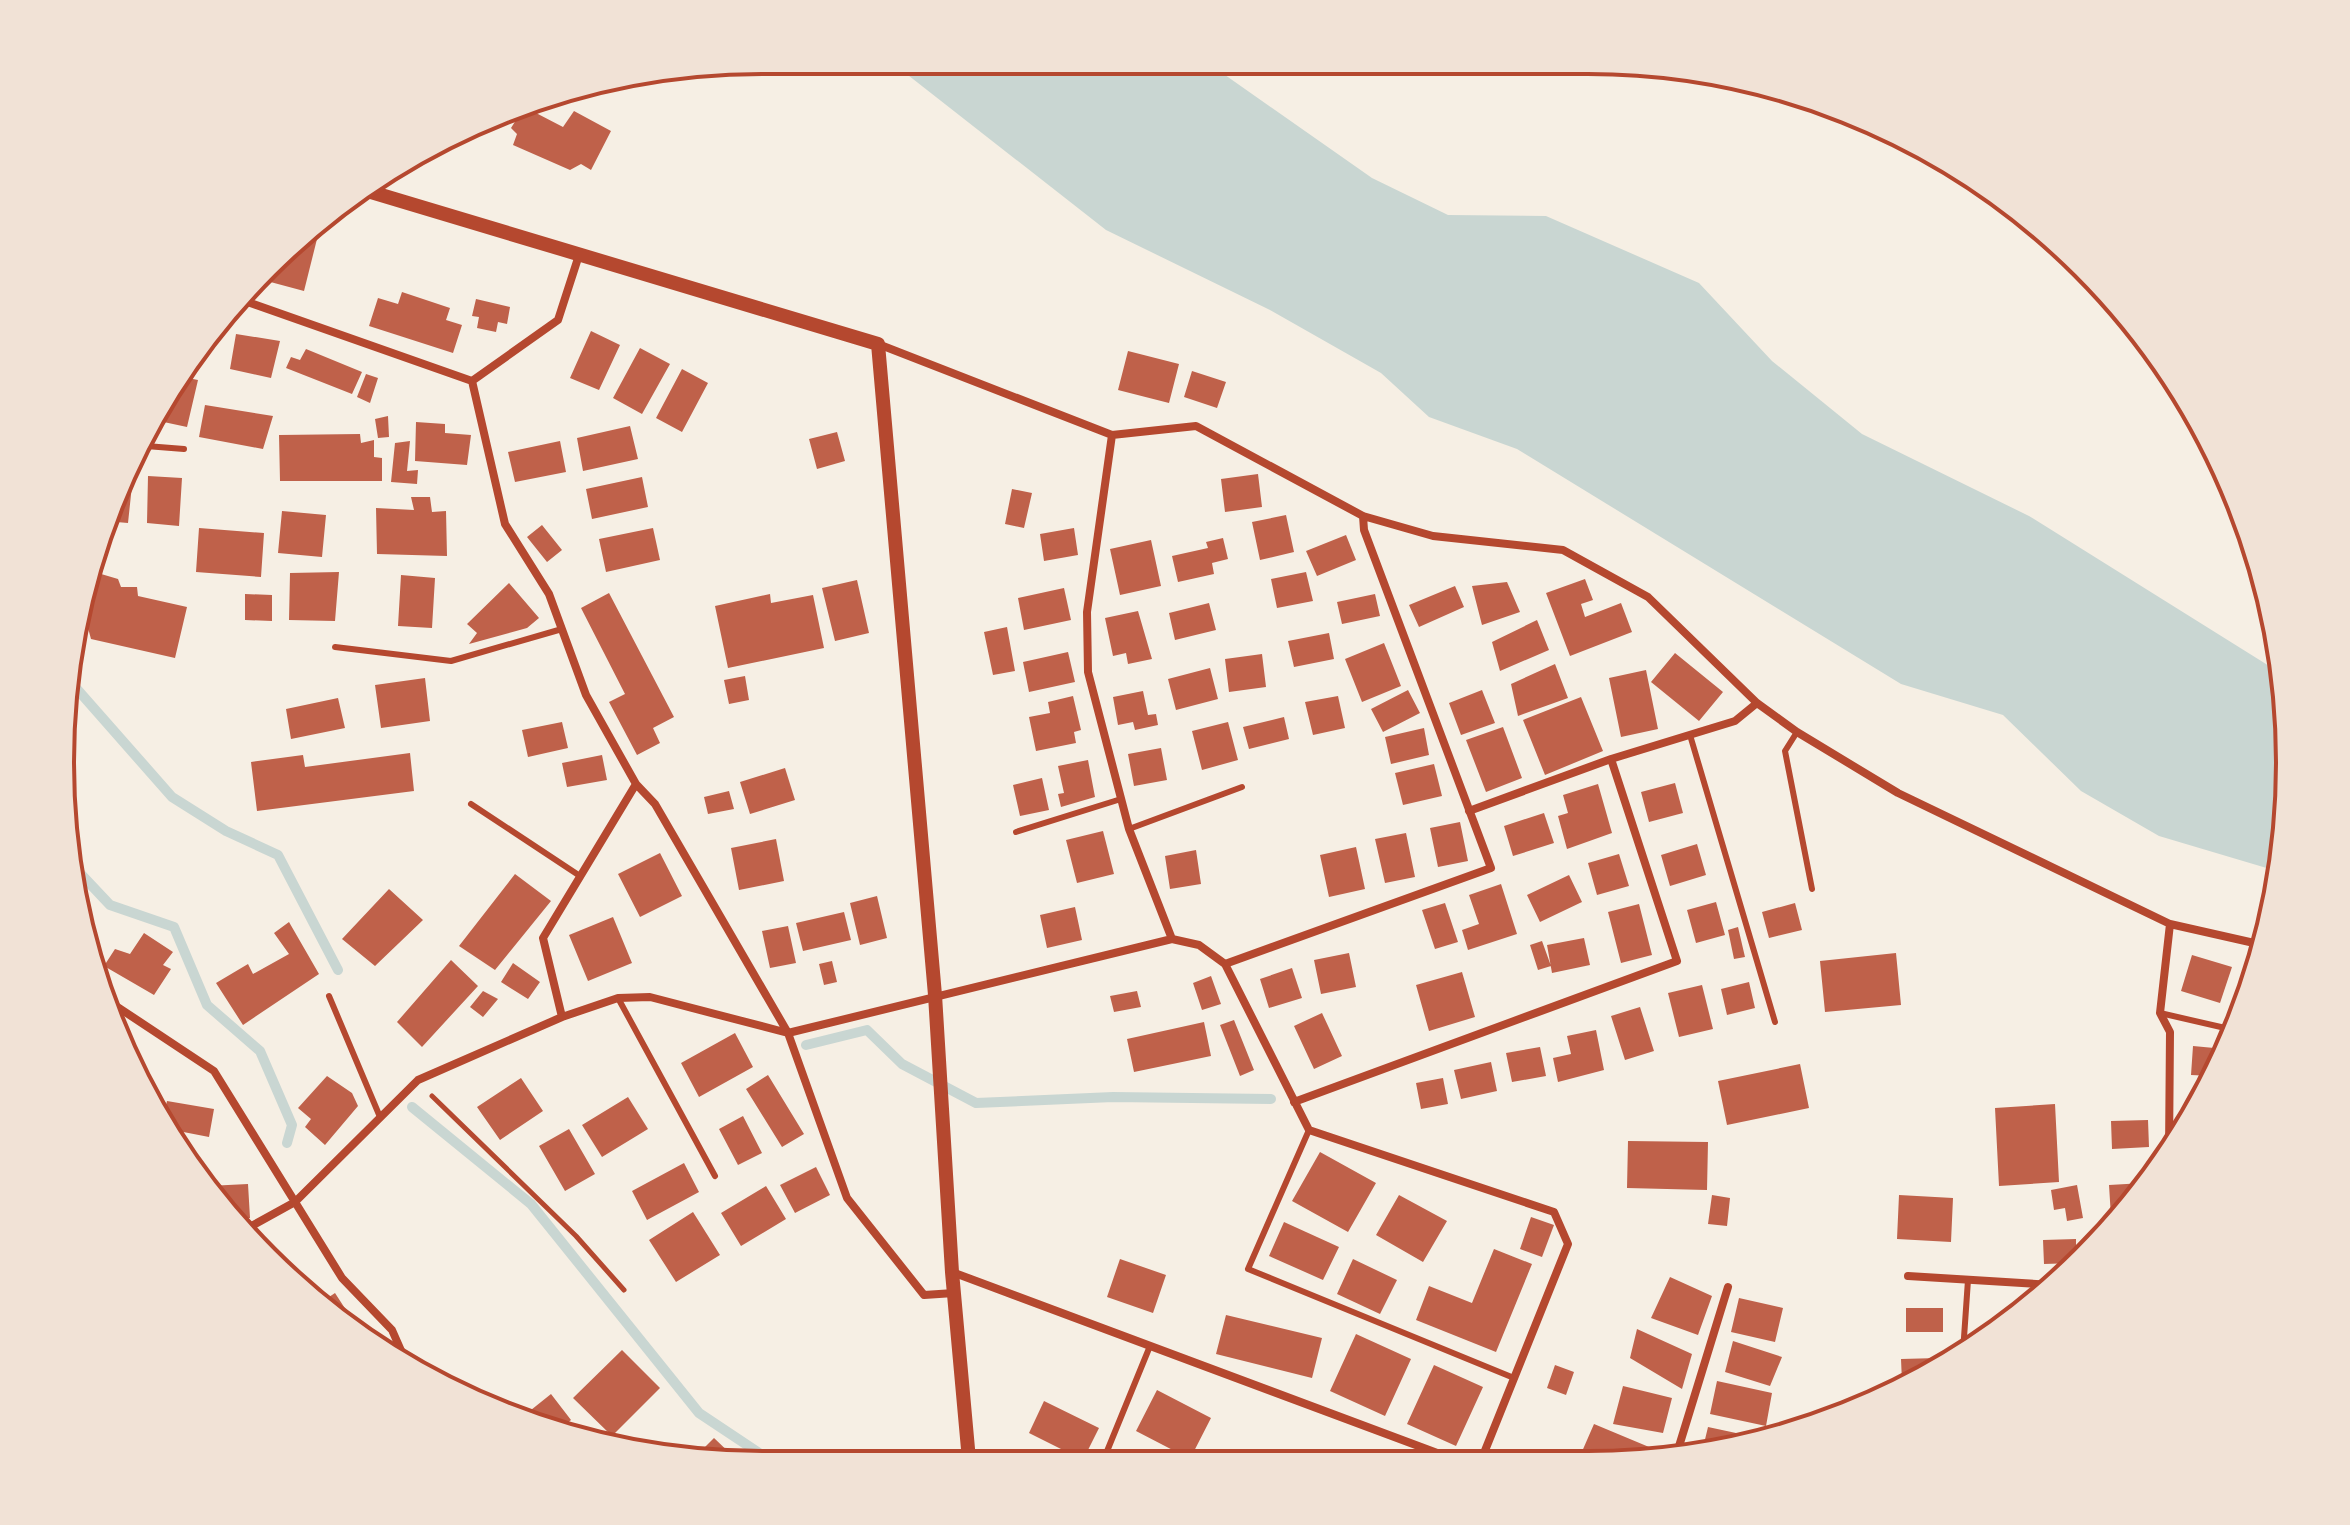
<svg xmlns="http://www.w3.org/2000/svg" width="2350" height="1525" font-family="Ubuntu,sans-serif">
  <style>
    .water { fill: #c9d6d2 }
    .lines { fill: none; stroke-linecap: round; stroke-linejoin: round }
    .stream { stroke: #c9d6d2; stroke-width: 10 }
    .building { fill: #bf614a }
    .path { stroke: #b5482f; stroke-width: 5 }
    .service { stroke: #b5482f; stroke-width: 6 }
    .minor { stroke: #b5482f; stroke-width: 8 }
    .tertiary { stroke: #b5482f; stroke-width: 14 }
    .rim { fill: none; stroke: #b5482f; stroke-width: 4 }
  </style>
  <rect width="100%" height="100%" fill="#f6efe4"/>
  <path class="water" d="M890,61l318,2 164,115 76,37 98,1 153,67 73,78 90,73 167,82 253,158 6,42 -4,138 -4,18 -121,-36 -78,-45 -78,-76 -102,-31 -384,-235 -88,-32 -48,-44 -111,-63 -164,-80z"/>
  <g class="lines">
    <path class="stream" d="M69,680l103,117 54,34 52,24 60,115
      M77,870l33,35 64,22 33,78 53,46 32,74 -5,18
      M806,1045l61,-15 35,34 74,39 137,-6 158,2
      M412,1107l119,97 168,209 69,46"/>
  </g>
  <path class="building" d="M528,101l11,7 -3,5 27,14 11,-16 37,20 -20,39 -10,-6 -11,6 -57,-25 4,-11 -6,-6z
    M310,237l7,2 -13,52 -41,-11z
    M402,292l48,16 -4,12 16,5 -9,28 -84,-27 9,-28 20,6z
    M476,299l34,8 -3,17 -9,-2 -2,10 -19,-4 2,-11 -7,-1z
    M212,328l-4,28h-14l11,-22z
    M591,331l29,14 -21,45 -29,-12z
    M236,334l44,7 -9,37 -41,-9z
    M640,348l30,16 -28,50 -29,-16z
    M306,349l56,23 -10,22 -66,-26 5,-11 9,3z
    M1128,351l51,13 -10,39 -51,-13z
    M682,369l26,14 -26,49 -26,-14z
    M1192,371l34,11 -9,26 -33,-11z
    M366,374l12,4 -8,25 -13,-6z
    M183,377l15,3 -11,47 -28,-6z
    M205,405l68,11 -10,33 -64,-12z
    M388,416l1,21 -11,1 -3,-19z
    M416,422l29,2v9l26,2 -4,30 -52,-4z
    M630,426l8,33 -55,12 -6,-33z
    M837,432l8,29 -28,8 -8,-30z
    M360,434l1,9 13,-3v17l8,1v23h-102l-1,-46z
    M410,441l-3,30 11,-1 -1,14 -26,-2 4,-39z
    M560,441l6,31 -51,10 -7,-30z
    M1258,474l4,33 -37,5 -4,-33z
    M130,475l3,1 -5,47 -23,-2z
    M148,476l34,2 -3,48 -32,-3z
    M642,477l6,30 -56,12 -6,-30z
    M1012,489l20,4 -8,35 -19,-4z
    M411,497h19l2,15 14,-1 1,45 -70,-2 -1,-46 38,2z
    M282,511l44,4 -4,42 -44,-4z
    M1286,515l8,37 -34,8 -8,-38z
    M542,525l20,25 -15,12 -20,-25z
    M199,528l65,5 -3,44 -65,-5z
    M653,528l7,32 -54,12 -7,-33z
    M1074,528l4,27 -34,6 -4,-27z
    M1346,535l10,25 -39,16 -11,-25z
    M1223,538l5,21 -16,4 2,11 -36,8 -6,-26 36,-8 -2,-6z
    M1151,540l10,46 -41,9 -10,-46z
    M91,571l27,8 3,8h16l1,9 49,11 -12,51 -84,-19 -3,-11 -9,-1z
    M339,572l-4,49 -46,-1 1,-47z
    M1306,572l7,29 -36,7 -6,-29z
    M401,575l34,3 -3,50 -34,-2z
    M1585,579l8,21 -12,4 4,13 36,-14 11,29 -62,24 -24,-63z
    M857,580l12,53 -34,8 -13,-53z
    M1507,582l13,30 -38,13 -10,-39z
    M509,583l30,35 -12,10 -58,16 8,-11 -10,-9z
    M1455,586l9,21 -45,20 -10,-22z
    M1064,588l7,32 -47,10 -6,-32z
    M609,593l65,124 -21,11 7,15 -23,12 -28,-53 16,-8 -44,-86z
    M245,594l27,1v26l-27,-1z
    M770,594l1,9 42,-8 11,53 -96,20 -13,-62z
    M1375,594l5,22 -38,8 -5,-22z
    M1209,603l7,27 -41,10 -6,-27z
    M1138,611l14,48 -24,5 -2,-11 -13,3 -8,-38z
    M1537,620l12,30 -49,21 -8,-29z
    M1007,627l8,44 -22,4 -9,-43z
    M1329,633l5,26 -40,8 -6,-26z
    M1384,643l17,43 -39,16 -17,-43z
    M1068,652l7,30 -46,10 -6,-30z
    M1675,653l48,39 -24,29 -48,-39z
    M1262,654l4,33 -37,5 -4,-33z
    M1555,664l13,34 -50,18 -7,-32z
    M1210,668l8,31 -42,11 -8,-31z
    M1646,670l12,59 -37,8 -12,-59z
    M745,676l4,24 -20,4 -5,-24z
    M425,678l5,43 -49,7 -6,-43z
    M1408,690l12,23 -37,19 -12,-23z
    M1482,690l13,33 -34,12 -12,-32z
    M1143,691l5,24 8,-1 2,11 -23,5 -2,-8 -15,3 -5,-28z
    M1073,696l8,34 -7,2 2,11 -40,8 -7,-34 21,-4 -2,-11z
    M1338,696l7,32 -32,7 -8,-33z
    M1581,697l22,54 -58,24 -22,-55z
    M338,698l7,30 -54,11 -5,-30z
    M1284,717l5,22 -40,10 -6,-22z
    M562,722l6,26 -40,9 -6,-27z
    M1228,722l10,38 -36,10 -10,-39z
    M1503,727l19,51 -36,14 -20,-52z
    M1424,728l5,27 -38,9 -6,-27z
    M1161,748l6,32 -33,6 -6,-32z
    M410,753l4,38 -157,20 -6,-49 52,-7 2,12z
    M602,755l5,25 -40,7 -5,-24z
    M1088,760l7,37 -34,10 -3,-13 6,-1 -6,-27z
    M1434,764l8,32 -39,9 -8,-32z
    M785,768l10,32 -45,14 -10,-32z
    M1042,778l7,32 -29,6 -7,-31z
    M1675,783l8,30 -34,9 -8,-30z
    M1598,784l14,49 -45,16 -9,-33 10,-3 -5,-18z
    M729,791l5,18 -26,5 -4,-17z
    M1544,813l10,30 -41,13 -9,-30z
    M1460,822l8,39 -30,6 -8,-39z
    M1103,831l11,43 -37,9 -11,-43z
    M1406,833l9,44 -30,6 -10,-44z
    M776,839l8,42 -45,9 -8,-42z
    M1697,844l9,31 -36,11 -9,-31z
    M1356,847l9,42 -36,8 -9,-42z
    M1196,850l5,34 -31,5 -5,-33z
    M660,853l22,43 -42,21 -22,-43z
    M1619,854l10,32 -32,9 -9,-32z
    M515,874l36,27 -56,69 -36,-24z
    M1569,875l13,27 -42,20 -13,-27z
    M1501,884l16,50 -49,16 -6,-20 17,-6 -10,-29z
    M389,889l34,31 -48,46 -33,-27z
    M877,896l10,42 -27,7 -10,-42z
    M1716,902l9,33 -29,8 -9,-33z
    M1445,903l13,39 -23,7 -13,-39z
    M1795,903l7,27 -33,8 -7,-26z
    M1639,904l13,51 -31,8 -13,-51z
    M1075,907l7,33 -35,8 -7,-33z
    M844,912l7,28 -48,11 -7,-28z
    M613,917l19,46 -44,18 -19,-46z
    M289,922l30,52 -76,51 -27,-42 32,-19 5,10 36,-20 -15,-21z
    M788,926l8,37 -26,5 -8,-37z
    M1738,927l7,30 -11,2 -6,-29z
    M144,933l29,19 -10,13 8,4 -17,26 -50,-29 11,-17 15,5z
    M1584,938l6,27 -38,8 -5,-28z
    M1542,941l9,25 -13,4 -8,-25z
    M1349,953l7,34 -35,7 -7,-34z
    M1896,953l5,52 -76,7 -5,-51z
    M2192,955l40,12 -12,36 -39,-12z
    M451,960l27,26 -56,61 -25,-25z
    M832,961l5,21 -13,3 -5,-21z
    M513,963l27,19 -12,17 -27,-17z
    M1292,968l10,30 -33,10 -9,-29z
    M1462,972l13,45 -46,14 -13,-46z
    M1211,976l10,28 -19,6 -9,-27z
    M1749,982l6,26 -28,7 -6,-26z
    M1702,985l11,44 -34,8 -11,-44z
    M483,991l15,8 -15,18 -13,-10z
    M1137,991l4,16 -27,5 -4,-16z
    M1640,1007l14,44 -29,9 -14,-44z
    M1322,1013l20,43 -28,13 -20,-43z
    M1234,1020l20,50 -14,6 -20,-51z
    M1204,1022l7,34 -77,16 -7,-33z
    M1596,1030l8,40 -46,12 -5,-24 18,-4 -4,-18z
    M735,1033l18,34 -54,30 -18,-34z
    M2193,1046l32,3 -12,27 -22,-1z
    M1540,1047l6,29 -34,6 -6,-29z
    M1491,1062l6,29 -36,8 -7,-29z
    M1800,1064l9,44 -82,17 -9,-44z
    M768,1075l36,59 -22,13 -36,-58z
    M327,1076l25,17 6,13 -33,39 -20,-18 6,-8 -13,-11z
    M521,1078l22,33 -43,29 -23,-33z
    M1443,1078l5,26 -27,5 -5,-26z
    M628,1097l20,32 -46,28 -20,-32z
    M167,1101l47,8 -5,28 -41,-8 -5,-10z
    M2055,1104l4,78 -60,4 -4,-78z
    M743,1116l19,37 -24,12 -19,-36z
    M2148,1120l1,27 -37,2 -1,-28z
    M569,1129l26,45 -30,17 -26,-45z
    M1628,1141l80,1 -1,48 -80,-2z
    M1320,1152l56,31 -28,49 -56,-31z
    M684,1163l15,29 -52,28 -15,-29z
    M816,1167l14,28 -35,18 -15,-28z
    M2144,1183l-21,33 -12,1 -2,-32z
    M248,1184l2,34 -14,1 -28,-33z
    M2077,1185l6,33 -16,3 -2,-13 -11,2 -3,-20z
    M766,1186l20,33 -45,27 -20,-33z
    M1399,1195l48,26 -24,41 -47,-27z
    M1712,1195l18,3 -3,28 -19,-2z
    M1899,1195l54,3 -2,44 -54,-3z
    M693,1212l27,43 -44,27 -27,-42z
    M1531,1217l23,8 -12,32 -22,-8z
    M1284,1222l55,25 -16,33 -54,-24z
    M2076,1239v24l-32,1 -1,-24z
    M1494,1249l38,15 -36,88 -80,-32 13,-34 43,17z
    M1120,1259l46,16 -13,38 -46,-16z
    M1353,1259l44,21 -17,34 -43,-20z
    M1670,1277l42,19 -14,39 -47,-17z
    M335,1293l22,34 -37,-24z
    M1739,1298l44,10 -8,34 -44,-10z
    M1906,1308h37v24h-37z
    M1226,1315l96,23 -10,40 -96,-24z
    M1637,1329l55,25 -10,35 -52,-31z
    M1356,1334l55,25 -26,57 -55,-25z
    M1733,1341l49,16 -12,29 -45,-14z
    M622,1350l38,38 -48,48 -39,-38z
    M1938,1358v10l-23,14h-13l-1,-23z
    M1434,1365l49,22 -27,59 -49,-22z
    M1555,1365l19,7 -8,23 -19,-7z
    M1717,1381l55,12 -6,33 -56,-12z
    M1623,1386l49,12 -9,35 -50,-9z
    M1157,1390l54,28 -21,41 -54,-28z
    M551,1394l20,26 -11,9 -17,-4 -12,-15z
    M1044,1401l55,27 -16,32 -54,-27z
    M1594,1424l67,28 -3,7 -25,5 -56,-1z
    M1708,1427l56,12v3l-62,10z
    M714,1438l22,21h-43z"/>
  <g class="lines">
    <path class="path" d="M432,1096l144,140 48,54"/>
    <path class="service" d="M146,446l38,3
      M335,647l116,14 111,-32
      M1797,732l-12,19 27,138
      M1690,735l85,287
      M471,804l109,72
      M1129,829l113,-42
      M1016,832l105,-33
      M329,996l51,121
      M618,998l97,178
      M2160,1013l74,17
      M1309,1130l-61,139 266,109
      M1963,1352l5,-72
      M1103,1461l47,-115"/>
    <path class="minor" d="M580,252l-22,68 -86,61 33,143 44,70 37,101 50,89 19,20 133,229 59,165 77,97 30,-2
      M242,300l230,81
      M878,344l234,91 -25,177 1,60 41,157 43,110 27,6 26,19 84,166 245,82 14,32 -88,219
      M1112,435l84,-9 167,90 70,20 130,14 85,47 109,106 40,29 101,61 272,131 -10,89 10,19 -1,120
      M1469,811l142,-52 124,-38 22,-18
      M2170,924l93,21
      M1225,964l266,-96 -127,-338 -1,-14
      M110,1002l104,69 128,207 50,52 11,25
      M562,1017l-19,-79 93,-154
      M1294,1102l383,-141 -66,-202
      M246,1229l49,-27 123,-122 144,-63 56,-19 32,-1 138,36 384,-94
      M952,1272l512,191
      M1908,1276l145,9
      M1676,1456l52,-169"/>
    <path class="tertiary" d="M361,189l517,155 57,651 17,277 17,188"/>
  </g>
  <path d="M0 0H2350V1525H0ZM762 74H1588A688 688 0 0 1 2276 762V763A688 688 0 0 1 1588 1451H762A688 688 0 0 1 74 763V762A688 688 0 0 1 762 74Z" fill="#f1e2d6" fill-rule="evenodd"/>
  <path class="rim" d="M762 74H1588A688 688 0 0 1 2276 762V763A688 688 0 0 1 1588 1451H762A688 688 0 0 1 74 763V762A688 688 0 0 1 762 74Z"/>
</svg>
